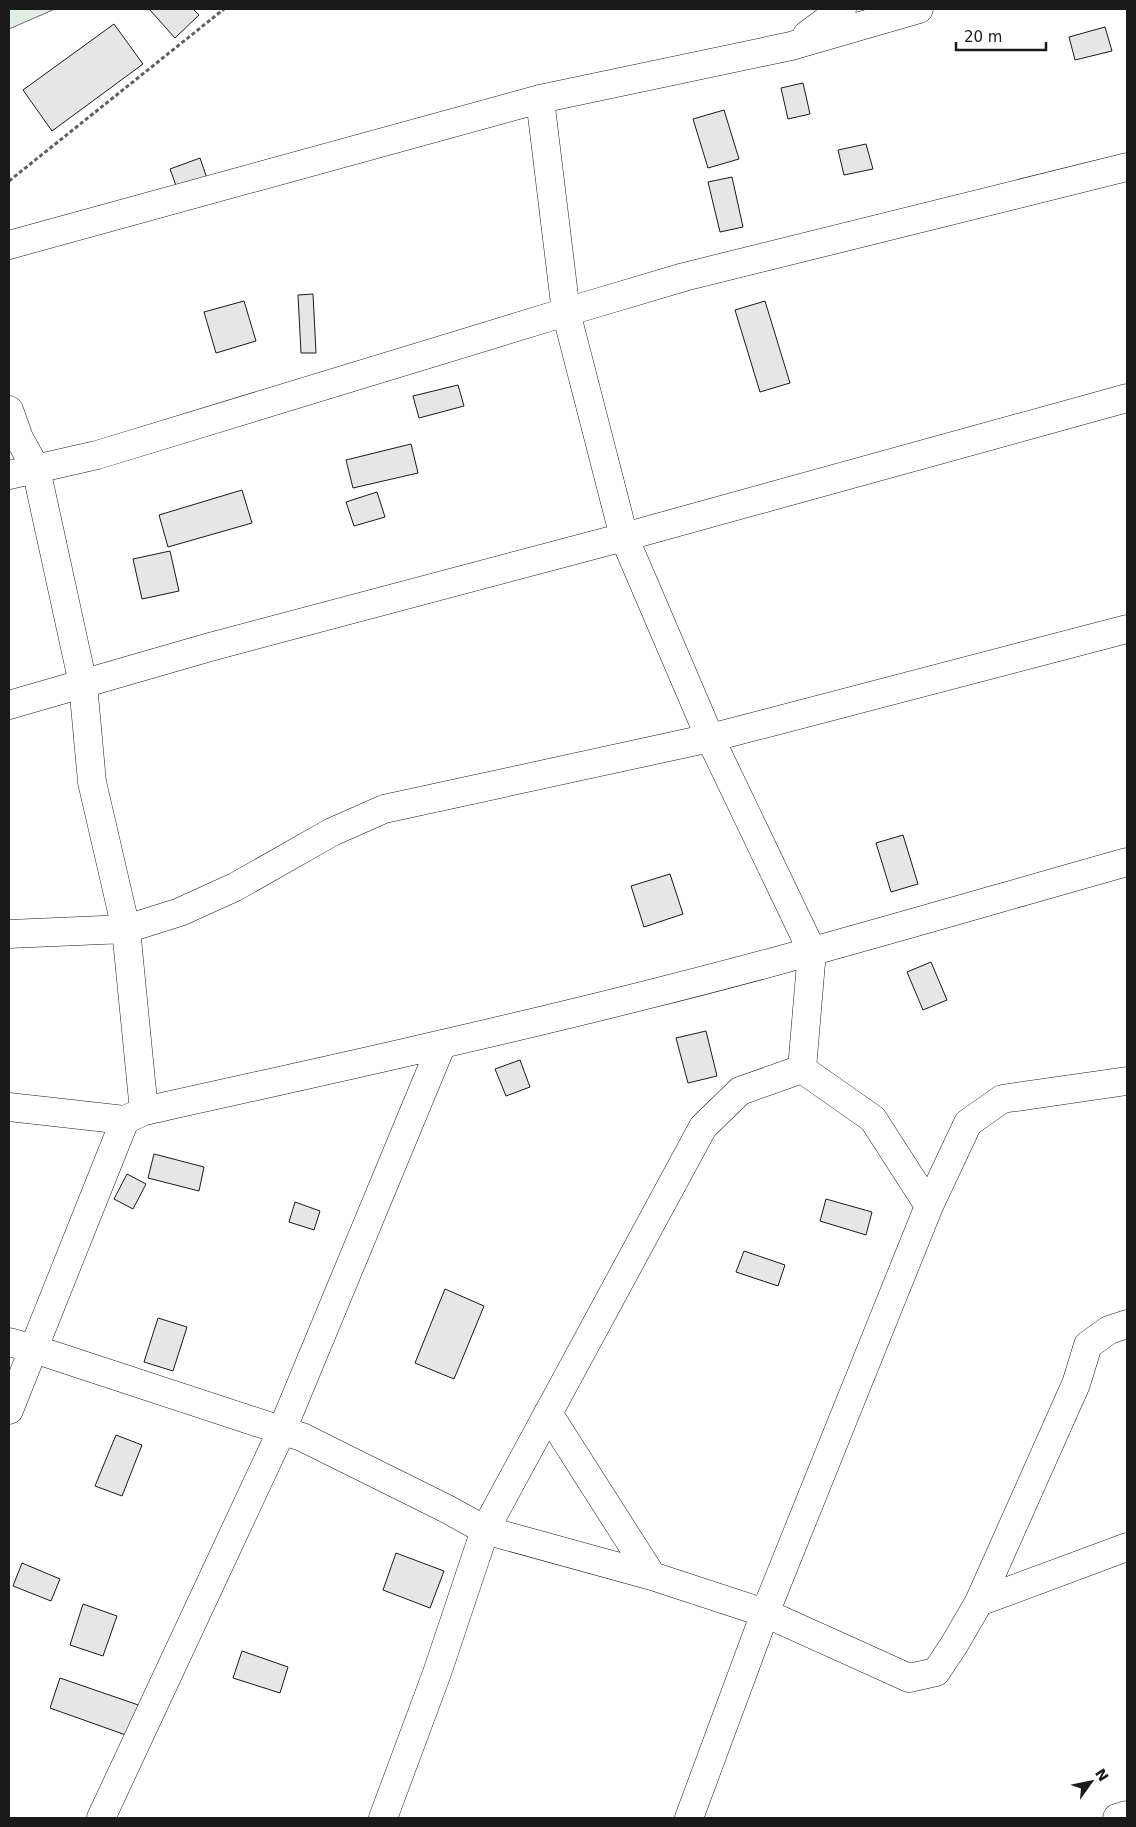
<svg xmlns="http://www.w3.org/2000/svg" width="1136" height="1827" font-family="'DejaVu Sans',sans-serif">
  <style>
    .green { fill: #e0efe3; stroke: #6a6a6a }
    .building { fill: #e6e6e6; stroke: #1a1a1a }
    .lines { fill: none; stroke-linecap: round; stroke-linejoin: round }
    .minor-casing { stroke: #1a1a1a; stroke-width: 29 }
    .path { stroke: #5f5f5f; stroke-width: 3; stroke-dasharray: 4 2.5; stroke-linecap: butt }
    .minor { stroke: #fff; stroke-width: 28 }
  </style>
  <rect width="100%" height="100%" fill="#fff"/>
  <path class="green" d="M9,9h46l-46,20z"/>
  <path class="building" d="M152,9h41l6,6 -24,23 -25,-28z
    M114,24l29,40 -91,67 -29,-41z
    M1105,27l7,24 -37,9 -6,-23z
    M803,83l7,31 -22,5 -7,-31z
    M724,110l15,49 -31,9 -15,-49z
    M866,144l7,25 -29,6 -6,-25z
    M200,158l9,26 -30,10 -9,-25z
    M732,177l11,50 -23,5 -12,-50z
    M313,294l3,59h-15l-3,-58z
    M244,301l12,40 -40,12 -12,-41z
    M765,301l25,82 -30,9 -25,-82z
    M458,385l6,21 -45,12 -6,-22z
    M411,444l7,29 -65,15 -7,-28z
    M242,490l10,33 -84,24 -9,-32z
    M377,492l8,25 -31,9 -8,-24z
    M170,551l9,40 -37,8 -9,-40z
    M903,835l15,49 -27,8 -15,-49z
    M670,874l13,40 -39,13 -13,-41z
    M931,962l16,38 -24,10 -16,-38z
    M706,1031l11,45 -29,7 -12,-45z
    M520,1060l10,27 -24,9 -11,-27z
    M154,1154l50,13 -5,24 -51,-13z
    M127,1174l19,10 -13,25 -19,-10z
    M826,1199l46,13 -6,23 -46,-14z
    M295,1202l25,9 -6,19 -25,-8z
    M744,1251l41,14 -7,21 -42,-14z
    M445,1289l39,17 -30,73 -39,-16z
    M158,1318l29,9 -14,44 -29,-9z
    M116,1435l26,10 -20,51 -27,-10z
    M396,1553l48,18 -14,37 -47,-18z
    M22,1563l38,16 -9,22 -38,-15z
    M83,1604l34,12 -14,40 -33,-11z
    M242,1651l46,16 -8,26 -47,-15z
    M60,1678l87,30 -10,31 -87,-31z"/>
  <g class="lines">
    <defs>
      <path id="minor" d="M807,35l35,-26
        M540,99l26,213 58,225 86,201 102,213 -10,118
        M9,245l531,-146 251,-53 128,-37
        M9,410l10,28 17,31 47,215 9,98 34,147 -117,5
        M9,475l88,-20 469,-143 118,-35 443,-110
        M9,705l201,-58 414,-110 503,-139
        M802,1069l71,50 56,87
        M9,1107l116,13
        M144,1111l-18,-182 54,-17 55,-25 97,-55 52,-23 326,-71 417,-109
        M9,1342l25,7 268,88 145,72 38,21 167,46 113,37 144,65 27,-6 18,-27 25,-43 97,-218 12,-39 21,-15 18,-6
        M9,1410l116,-290 19,-9c167,-37 335,-74 502,-116 161,-40 321,-88 481,-133
        M548,1413l104,163
        M979,1602l148,-55
        M101,1818l181,-388 160,-386
        M383,1818l54,-145 48,-143 218,-403 37,-36 62,-22
        M689,1818l76,-205 164,-407 39,-83 34,-24 125,-18
        M1117,1818l10,-3"/>
    </defs>
    <use href="#minor" class="minor-casing"/>
    <path class="path" d="M9,181l215,-172"/>
    <use href="#minor" class="minor"/>
  </g>
  <rect width="1136" height="1827" fill="none" stroke="#1a1a1a" stroke-width="20"/>
  <g transform="translate(1091 1782) rotate(57)" stroke="#ffffff" stroke-width="4" paint-order="stroke">
  <path d="M0-4L9 19L0 12L-9 19Z" fill="#1a1a1a"/>
  <text y="-8" font-size="14" font-weight="bold" text-anchor="middle" fill="#1a1a1a">N</text>
  </g>
  <path d="M956 42v8h90v-8" fill="none" stroke="#1a1a1a" stroke-width="2.5"/>
  <text x="964" y="42" font-size="15" fill="#1a1a1a" stroke="#ffffff" stroke-width="4" paint-order="stroke">20 m</text>
</svg>
